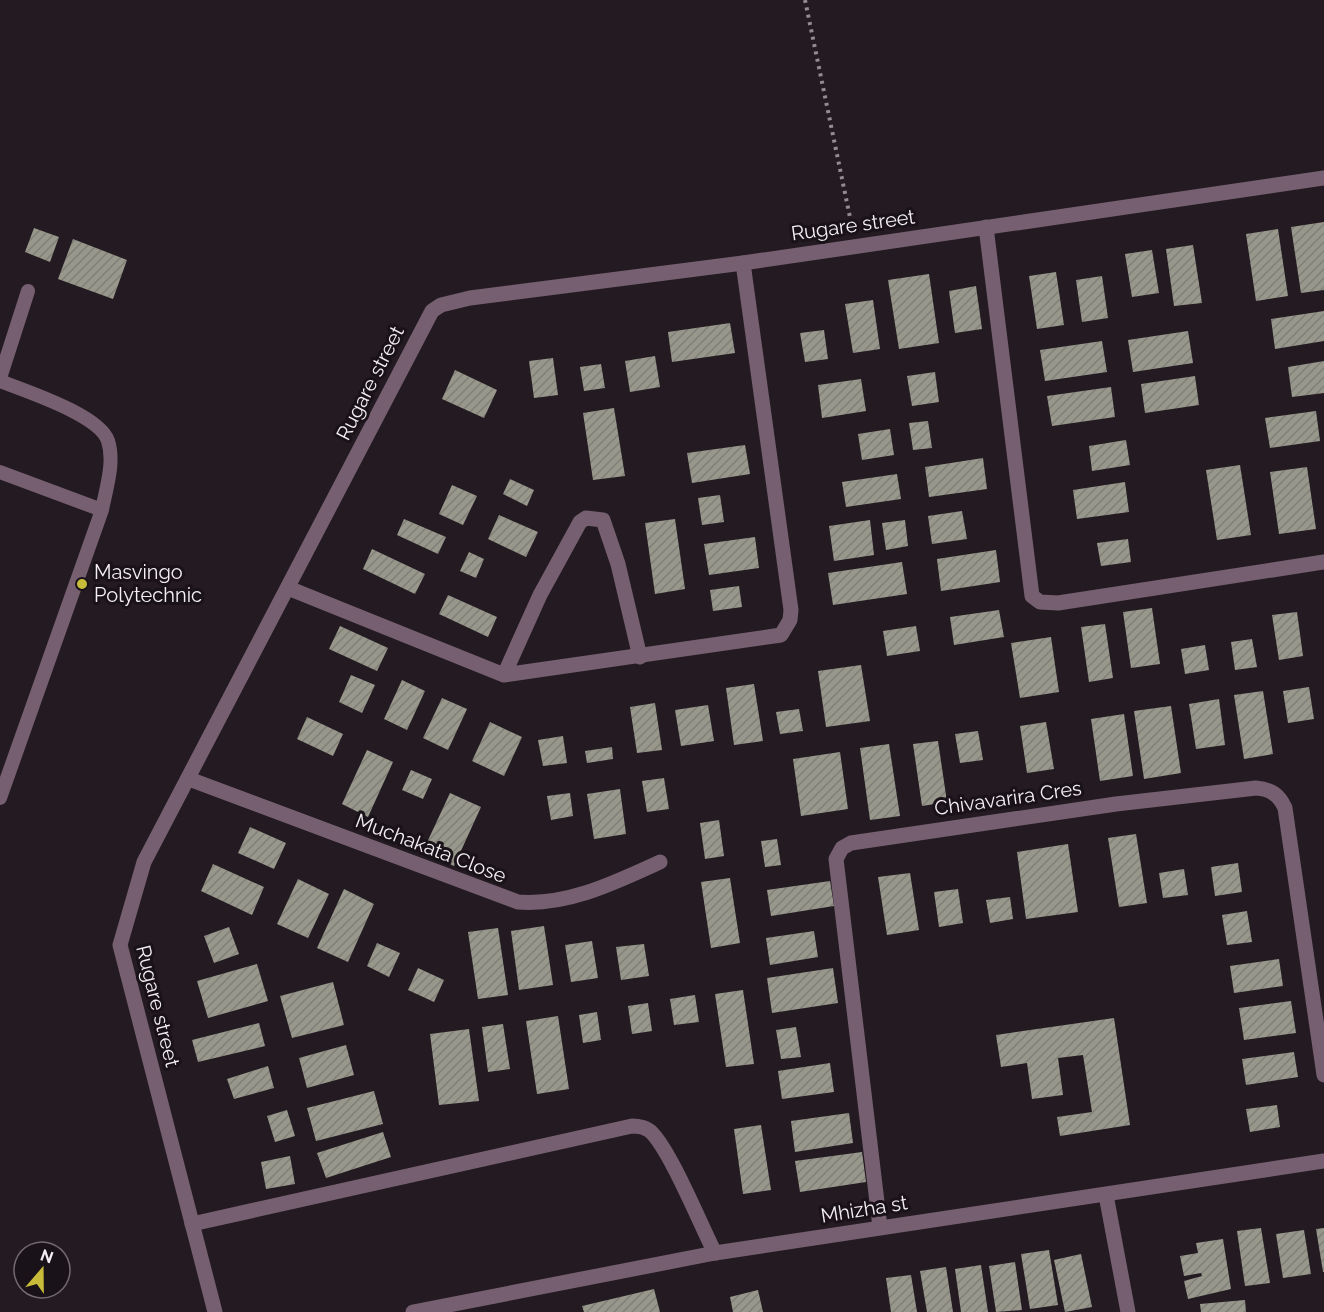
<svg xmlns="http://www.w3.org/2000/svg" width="1324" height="1312" font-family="Raleway,sans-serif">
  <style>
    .building { fill: url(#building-hatch) }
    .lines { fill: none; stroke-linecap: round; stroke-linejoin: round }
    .path { stroke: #928b90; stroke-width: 4; stroke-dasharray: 3 4.5; stroke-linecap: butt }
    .service { stroke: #765f71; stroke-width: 14 }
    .minor { stroke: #765f71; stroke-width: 15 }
    .tertiary { stroke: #765f71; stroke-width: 15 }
    .poi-dot { fill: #c9bb3a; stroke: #191218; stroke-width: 2 }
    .labels { text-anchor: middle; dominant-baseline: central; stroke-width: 6; stroke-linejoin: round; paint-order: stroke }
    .street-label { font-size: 20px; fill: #f4eff3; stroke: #191218 }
    .poi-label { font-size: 20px; fill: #f4eff3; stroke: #191218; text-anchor: start }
  </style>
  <defs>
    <pattern id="building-hatch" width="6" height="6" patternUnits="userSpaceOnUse" patternTransform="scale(1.5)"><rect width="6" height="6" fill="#98978c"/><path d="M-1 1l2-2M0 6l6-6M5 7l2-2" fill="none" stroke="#807f78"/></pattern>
  </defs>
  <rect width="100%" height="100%" fill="#231b21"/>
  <path class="building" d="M1324,222v68l-23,3 -10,-66z
    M34,228l25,9 -9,25 -25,-10z
    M1278,229l10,67 -32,5 -10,-67z
    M73,239l54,21 -14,39 -55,-20z
    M1193,245l9,58 -28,3 -8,-57z
    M1152,250l7,43 -27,4 -7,-43z
    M1056,272l8,53 -27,4 -8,-53z
    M929,274l10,69 -40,6 -11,-69z
    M1102,276l6,42 -26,4 -6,-42z
    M976,286l6,43 -27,4 -6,-42z
    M873,300l7,49 -27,4 -8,-49z
    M1324,311v30l-49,8 -4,-30z
    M730,323l5,30 -63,9 -4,-30z
    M824,330l4,29 -23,3 -5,-29z
    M1188,331l5,32 -60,9 -5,-32z
    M1102,341l5,31 -62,9 -5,-31z
    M655,356l5,31 -30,5 -5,-31z
    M553,358l5,37 -24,3 -5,-37z
    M1324,361v32l-32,4 -4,-30z
    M601,364l4,24 -21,3 -4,-24z
    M455,370l42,20 -13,28 -42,-19z
    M935,372l4,30 -27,4 -5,-30z
    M1195,376l4,29 -54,8 -4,-29z
    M861,379l5,32 -44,7 -4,-33z
    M1111,387l4,30 -63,9 -5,-30z
    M614,408l11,68 -32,4 -10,-67z
    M1316,411l4,30 -50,7 -5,-30z
    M928,421l4,27 -19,2 -4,-27z
    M890,429l4,26 -32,5 -4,-26z
    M1126,440l4,25 -38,6 -3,-25z
    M745,445l5,29 -58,9 -5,-30z
    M983,458l4,31 -58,8 -4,-30z
    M1240,465l11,70 -34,5 -11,-70z
    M1307,467l9,62 -37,5 -9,-62z
    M897,474l4,25 -55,8 -4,-25z
    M510,479l24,11 -7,16 -24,-12z
    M1125,482l4,30 -52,7 -4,-29z
    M452,485l25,11 -14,29 -24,-11z
    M720,495l4,27 -22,3 -4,-27z
    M962,511l5,28 -35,5 -4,-28z
    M499,515l39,17 -12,25 -38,-18z
    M404,519l42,18 -8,17 -41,-19z
    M675,519l10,70 -30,5 -10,-71z
    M870,520l4,35 -40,6 -5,-35z
    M905,520l3,26 -22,4 -4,-27z
    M755,537l4,31 -50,7 -5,-31z
    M1128,539l3,23 -30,4 -4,-23z
    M372,549l53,25 -10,20 -52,-25z
    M996,550l4,32 -59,9 -4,-32z
    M469,552l15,7 -8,19 -16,-7z
    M902,562l5,32 -74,11 -5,-32z
    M739,586l3,21 -29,4 -3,-21z
    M448,595l49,22 -9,20 -49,-23z
    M1152,608l8,56 -29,4 -8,-56z
    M999,610l5,27 -50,8 -4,-28z
    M1297,612l6,44 -24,4 -7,-45z
    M1105,624l8,54 -24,4 -8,-55z
    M340,626l48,22 -11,23 -48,-22z
    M916,626l4,25 -33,5 -4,-25z
    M1051,637l8,55 -39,6 -9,-55z
    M1252,639l5,28 -22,3 -4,-28z
    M1205,645l4,25 -24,4 -4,-25z
    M861,665l9,56 -44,6 -8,-56z
    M351,675l24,10 -13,28 -23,-11z
    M402,680l23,11 -18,39 -23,-11z
    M754,684l9,57 -29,4 -8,-57z
    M1309,687l5,32 -26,4 -5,-32z
    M1263,691l10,63 -29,5 -10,-64z
    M442,698l25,11 -19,41 -25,-12z
    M1219,699l6,46 -29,4 -7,-45z
    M655,703l7,47 -25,3 -7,-46z
    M708,705l6,36 -33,5 -6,-36z
    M1171,706l10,67 -37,6 -10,-68z
    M799,709l4,22 -23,3 -4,-22z
    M1124,714l9,62 -33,5 -9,-62z
    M307,717l36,17 -10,22 -36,-17z
    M490,722l32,15 -18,39 -32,-15z
    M1046,722l8,47 -27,4 -7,-47z
    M978,731l5,29 -23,3 -5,-29z
    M563,736l4,27 -24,3 -5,-26z
    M938,741l9,61 -25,4 -9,-62z
    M889,744l11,72 -30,4 -10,-72z
    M612,747l1,12 -26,4 -2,-12z
    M367,750l26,12 -25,55 -26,-13z
    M840,752l8,57 -47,7 -8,-57z
    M411,770l21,9 -9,20 -21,-9z
    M664,778l5,31 -22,3 -5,-31z
    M620,789l6,45 -32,5 -7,-45z
    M450,793l31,14 -27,59 -31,-15z
    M570,793l3,23 -22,4 -4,-24z
    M719,820l5,36 -19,3 -5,-36z
    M250,827l36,16 -12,26 -36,-16z
    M1136,834l11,69 -28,4 -11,-69z
    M777,839l4,26 -16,2 -4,-26z
    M1068,844l10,68 -52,7 -9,-67z
    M1238,863l4,29 -27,4 -4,-29z
    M213,864l51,23 -12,28 -51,-24z
    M1184,869l4,26 -25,3 -4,-25z
    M910,873l9,57 -32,5 -9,-58z
    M730,878l10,65 -29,5 -10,-66z
    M298,879l31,15 -21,44 -31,-14z
    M830,881l4,25 -63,10 -4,-26z
    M344,889l30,15 -26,58 -31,-14z
    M958,889l5,34 -24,4 -5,-35z
    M1010,897l3,22 -23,4 -4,-23z
    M1247,911l5,31 -25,3 -5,-30z
    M544,926l9,59 -34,5 -8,-59z
    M229,927l10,27 -25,9 -10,-27z
    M498,928l10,67 -30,4 -10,-67z
    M814,931l4,26 -48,8 -4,-27z
    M592,941l6,37 -27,4 -6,-37z
    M377,943l23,10 -11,24 -22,-11z
    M644,944l5,32 -28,4 -5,-33z
    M1279,959l4,27 -49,7 -4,-27z
    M257,964l11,37 -60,17 -11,-37z
    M418,968l26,12 -10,22 -26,-12z
    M833,968l5,35 -66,10 -5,-35z
    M333,982l11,43 -52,13 -12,-42z
    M743,990l11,74 -28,3 -11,-73z
    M695,995l4,27 -25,3 -4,-26z
    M1291,1001l5,32 -52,7 -5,-32z
    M648,1003l4,28 -20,3 -4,-28z
    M597,1012l4,28 -18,3 -4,-28z
    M558,1016l11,73 -32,5 -11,-73z
    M1114,1018l16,107 -70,11 -3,-19 35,-5 -9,-57 -25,3 5,37 -31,4 -5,-36 -26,4 -5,-32z
    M259,1023l6,23 -67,16 -6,-22z
    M503,1024l7,45 -22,3 -6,-45z
    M796,1027l5,30 -20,2 -5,-29z
    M469,1029l10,72 -40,4 -9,-71z
    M346,1045l8,30 -47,13 -8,-30z
    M1294,1052l4,25 -52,8 -4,-26z
    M830,1063l4,29 -52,7 -4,-28z
    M268,1066l6,22 -40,11 -7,-20z
    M374,1091l9,33 -67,17 -9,-33z
    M1277,1105l3,22 -30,5 -4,-23z
    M287,1110l8,26 -20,6 -8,-26z
    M849,1113l4,30 -58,9 -4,-31z
    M761,1125l10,65 -28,4 -9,-65z
    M383,1132l8,25 -65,21 -9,-25z
    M862,1152l4,30 -66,10 -5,-31z
    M290,1156l5,28 -29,5 -5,-27z
    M1261,1228l9,55 -25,3 -8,-55z
    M1324,1228v44h-1l-7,-43z
    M1304,1230l7,44 -28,4 -7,-44z
    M1223,1239l8,50 -43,10 -4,-18 18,-5 -1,-3 -17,3 -4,-20 18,-3 -2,-10z
    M1049,1250l9,55 -28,4 -9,-55z
    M1081,1254l11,53 -27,5 -11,-52z
    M1015,1262l7,48 -26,2 -7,-46z
    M981,1265l7,47h-27l-6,-43z
    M946,1267l7,45h-26l-7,-41z
    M911,1275l6,37h-26l-5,-34z
    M654,1289l6,23h-76l-2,-6z
    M758,1290l5,22h-30l-3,-15z
    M1245,1300l1,12h-45l-1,-8z"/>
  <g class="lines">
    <path class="path" d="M805,0l47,227"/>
    <path class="service" d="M0,378l28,-87
      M0,381c25,10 100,34 108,60 7,21 -2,48 -6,69l-102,288
      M0,472l102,38"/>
    <path class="minor" d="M986,227l46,369 8,6 18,1 266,-41
      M288,588l216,87 277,-40 9,-15 1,-10 -48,-347
      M504,675l36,-80 40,-73 6,-4 17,2 15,44 22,93
      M189,779l329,123c50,4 98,-20 142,-40
      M1106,1195l22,117
      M192,1224l440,-98c7,0 13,1 18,5 20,18 51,95 65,122
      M880,1227l-44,-368 6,-11 9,-5 265,-39 140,-16c15,1 23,7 29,20l39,267"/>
    <path class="tertiary" d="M215,1312l-95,-367 24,-83 288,-551 9,-6 29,-7 273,-35 581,-85
      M413,1312l302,-59 609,-92"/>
  </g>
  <circle class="poi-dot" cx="82" cy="584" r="6"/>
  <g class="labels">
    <g class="street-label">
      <text transform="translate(853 225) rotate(-8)">Rugare street</text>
      <text transform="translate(370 383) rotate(-63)">Rugare street</text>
      <text transform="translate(1008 798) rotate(-8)">Chivavarira Cres</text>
      <text transform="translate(431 848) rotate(21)">Muchakata Close</text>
      <text transform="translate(158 1006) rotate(76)">Rugare street</text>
      <text transform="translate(864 1209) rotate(-9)">Mhizha st</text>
    </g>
    <g class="poi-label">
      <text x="94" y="572">Masvingo<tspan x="94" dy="23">Polytechnic</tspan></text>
    </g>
  </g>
  <g transform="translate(42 1270) rotate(20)"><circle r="28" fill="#191218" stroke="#716a70" stroke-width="1.5"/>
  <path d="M0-4.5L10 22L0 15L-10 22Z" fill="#c9bb3a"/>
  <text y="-9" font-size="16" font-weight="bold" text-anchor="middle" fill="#f4eff3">N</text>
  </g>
</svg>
